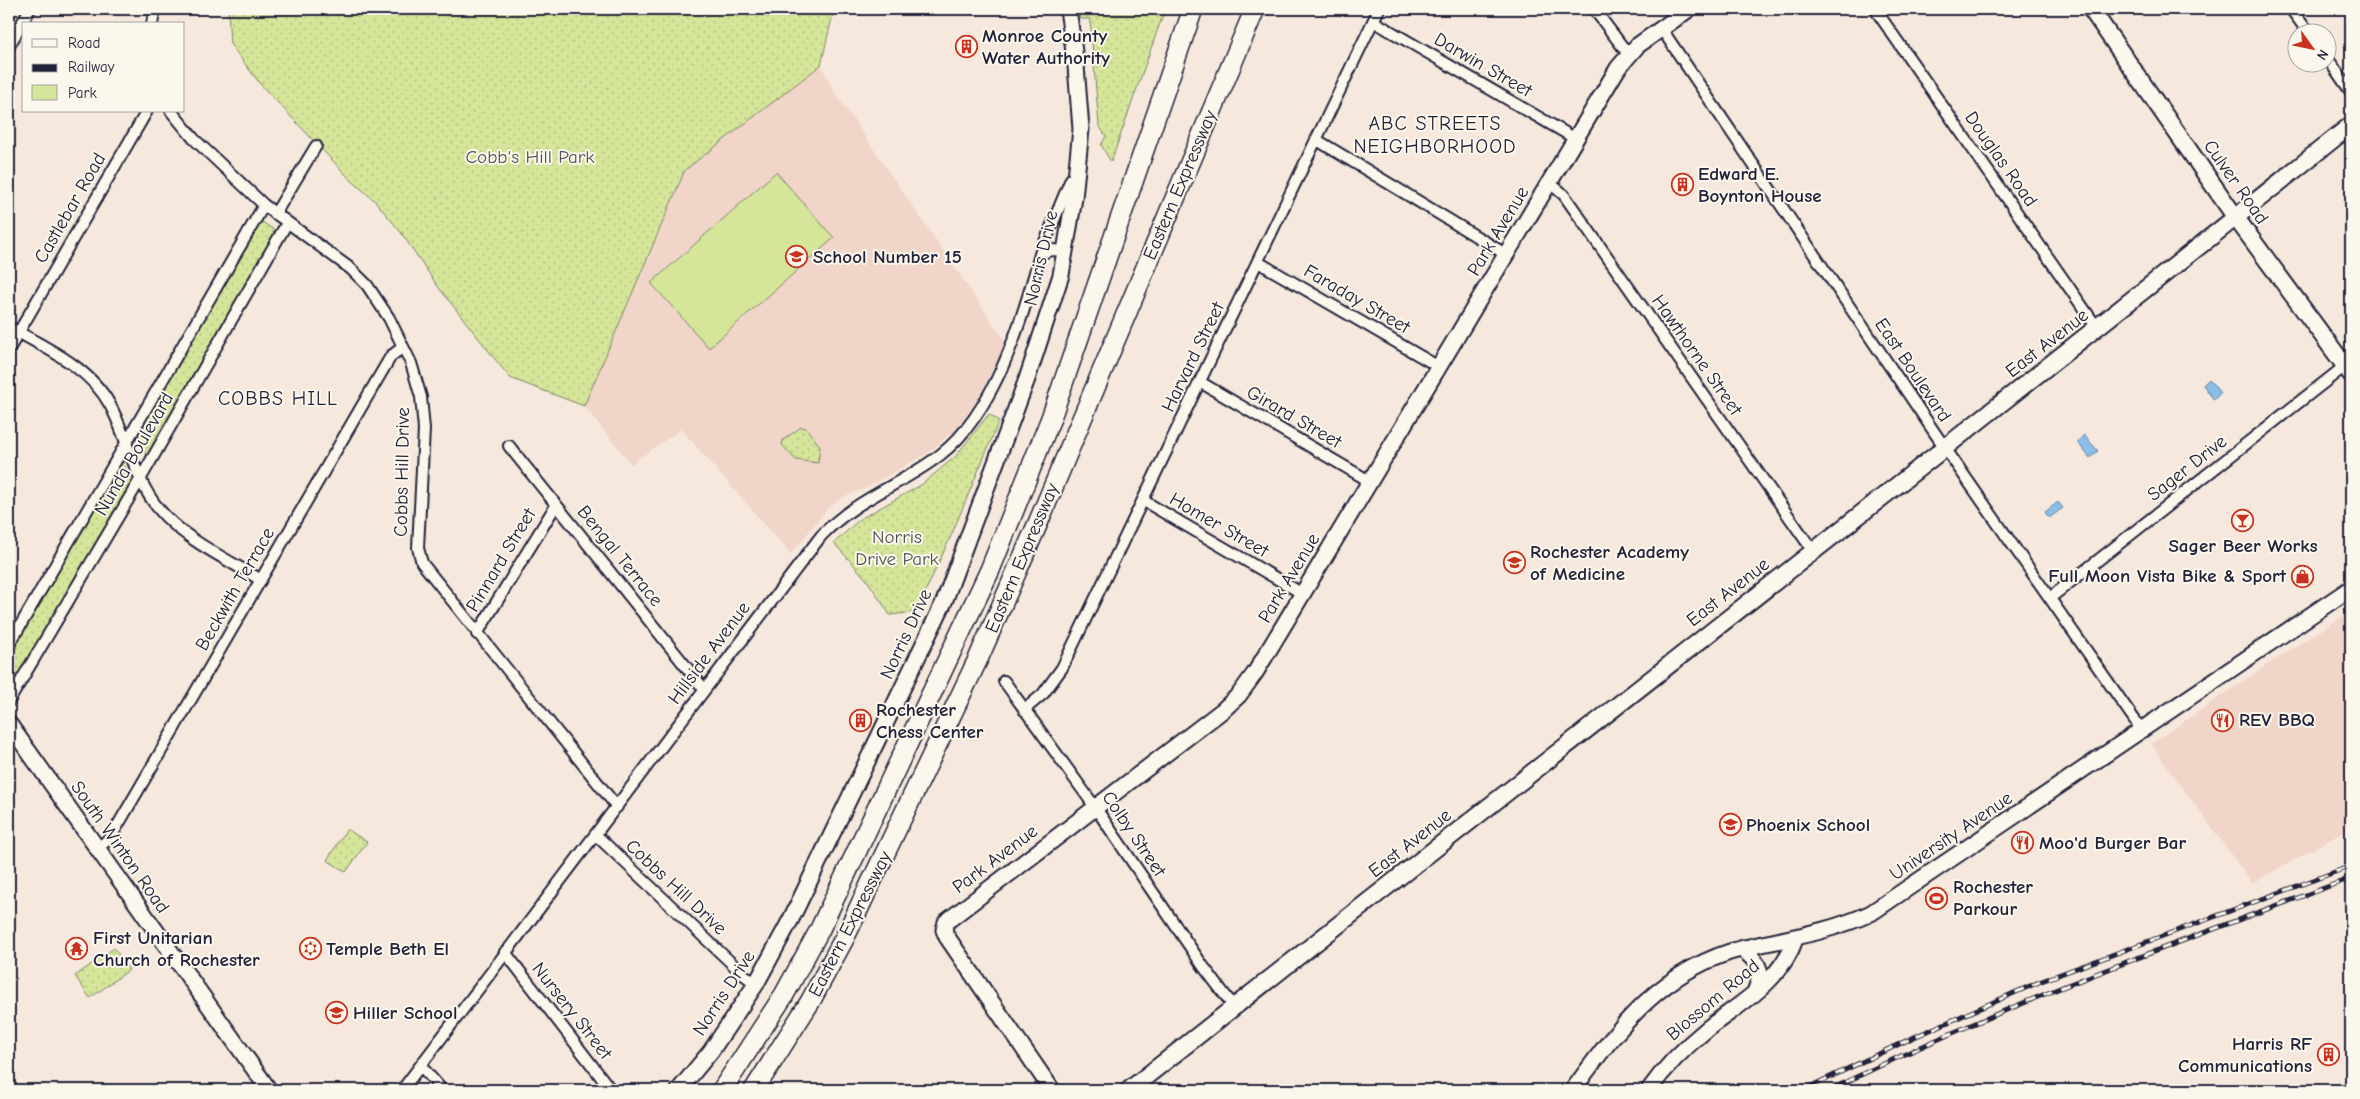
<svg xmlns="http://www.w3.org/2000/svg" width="2360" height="1099" font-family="'Comic Neue',sans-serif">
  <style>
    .built { fill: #f0d5c8 }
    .green { fill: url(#green-dots); stroke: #7c846a }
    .pitch { fill: #d5e599; stroke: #7c846a }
    .water { fill: #8bbee7; stroke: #6180a2 }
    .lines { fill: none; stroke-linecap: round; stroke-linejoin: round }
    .street-casing { stroke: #22223b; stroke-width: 14 }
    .secondary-casing { stroke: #22223b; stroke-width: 19 }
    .primary-casing { stroke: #22223b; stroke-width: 20 }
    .highway-casing { stroke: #22223b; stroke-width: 22 }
    .street { stroke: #fbf7ec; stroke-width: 10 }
    .secondary { stroke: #fbf7ec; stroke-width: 15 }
    .primary { stroke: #fbf7ec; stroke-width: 16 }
    .highway { stroke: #fbf7ec; stroke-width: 19 }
    .rail-casing { stroke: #22223b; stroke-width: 5 }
    .rail { stroke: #fbf7ec; stroke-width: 3; stroke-dasharray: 9; stroke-linecap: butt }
    .labels { text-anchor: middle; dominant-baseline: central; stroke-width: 4; stroke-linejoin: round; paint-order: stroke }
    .poi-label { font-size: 19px; font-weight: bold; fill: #22223b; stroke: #fbf7ec; text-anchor: start }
    .street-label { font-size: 19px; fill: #22223b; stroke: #fbf7ec }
    .park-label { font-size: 19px; fill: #4f5352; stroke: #fbf7ec }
    .neighbourhood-label { font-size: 20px; letter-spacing: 1px; fill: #22223b; stroke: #fbf7ec }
  </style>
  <defs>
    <pattern id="green-dots" width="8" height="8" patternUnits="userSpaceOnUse" patternTransform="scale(1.25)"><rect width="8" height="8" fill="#d5e599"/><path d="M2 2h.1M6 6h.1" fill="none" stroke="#b7c485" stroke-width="1.8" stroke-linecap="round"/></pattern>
  </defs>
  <rect width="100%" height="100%" fill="#f6e8dc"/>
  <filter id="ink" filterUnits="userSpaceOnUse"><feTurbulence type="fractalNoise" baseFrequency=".02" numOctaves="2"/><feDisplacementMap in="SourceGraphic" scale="10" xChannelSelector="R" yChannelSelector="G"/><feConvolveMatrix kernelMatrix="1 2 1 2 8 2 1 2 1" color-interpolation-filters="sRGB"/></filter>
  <g filter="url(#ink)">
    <path class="built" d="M821,65l14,28 172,251 -31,57 -21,32 -8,3 -16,15 -30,17 -37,21 -21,8 -15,11 -37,46 -110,-125 -50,35 -47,-58 101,-236z
      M2351,611v217l-99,55 -101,-139 122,-83z"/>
    <path class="green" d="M228,9h606l-13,56 -136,105 -101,236 -74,-28 -71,-90 -39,-57 -25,-30 -25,-22 -89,-94 -31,-41z
      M1078,9h87l-54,153 -10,-17 5,-9 -7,-10 -9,-107h-10z
      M261,221l16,11 -130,226 -9,-25z
      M989,414l10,7 -48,115 -35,76 -26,3 -23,-35 -33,-37 26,-24 61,-34 34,-28z
      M801,427l5,1 14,18 -2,17 -22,-3 -14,-15 1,-5z
      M123,461l9,23 -123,207v-38z
      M347,829l20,13 -21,30 -19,-12z
      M114,948l15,22 -39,28 -15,-22z"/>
    <path class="pitch" d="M776,172l58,66 -125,110 -58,-65z"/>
    <path class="water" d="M2209,379l11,14 -6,7 -11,-15z
      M2084,435l14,16 -8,7 -13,-16z
      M2058,502l5,6 -14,10 -4,-6z"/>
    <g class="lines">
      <defs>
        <path id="street" d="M1594,9l34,45
          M1875,9l223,320
          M2291,9l17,23
          M1373,21l203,118
          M152,24l3,-15
          M1661,28l284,420 196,281
          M9,46l21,-37
          M2328,59l23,33
          M171,111l23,28 70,66 87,64 16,16 22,33 22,45 10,34 3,32 -6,119 4,15 195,244
          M1317,140l190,115
          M1550,183l14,12 249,356
          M275,214l41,-68
          M1040,254l31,-75
          M1258,262l181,105
          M9,327c35,20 81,40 101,78 18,33 24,74 48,103 26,32 69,51 103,72
          M9,349l138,-238
          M1200,382l171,100
          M509,446l195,243
          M1144,501l159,93
          M2050,598l295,-232
          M477,634l79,-129
          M9,645l255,-440
          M1004,681l91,126 108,159 31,41
          M9,701l132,-223 146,-255
          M1024,710l19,-16 19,-26 317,-659
          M596,835l147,139 13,10
          M98,848l13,-11 280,-481 11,-8
          M505,952l106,138
          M421,1066l21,24
          M402,1090l419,-554c37,-39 79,-50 119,-81 55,-42 83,-137 100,-201l11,-4 16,1"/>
        <path id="secondary" d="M9,724l260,366
          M1742,949c19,14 22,24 12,45
          M679,1090l32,-39 45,-67 35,-65 153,-317 83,-223 34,-104 13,-77 7,-69 -5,-63 -8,-57
          M1052,1090l-105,-153 -3,-7 2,-8 277,-212 16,-15 16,-22 363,-605 19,-22 52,-37
          M1573,1090c46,-64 90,-122 171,-142 44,-10 86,-16 127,-35l480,-325
          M1649,1090c16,-23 36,-43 58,-61 36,-28 74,-47 89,-92"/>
        <path id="primary" d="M2091,9l145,209 115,156
          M1129,1090c407,-322 817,-640 1222,-965"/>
        <path id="highway" d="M722,1090l62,-95 35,-64 171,-361 61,-152 142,-409
          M754,1090l56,-88 35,-65 134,-280 59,-134 217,-514"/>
      </defs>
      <use href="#street" class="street-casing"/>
      <use href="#secondary" class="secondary-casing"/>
      <use href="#primary" class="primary-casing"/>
      <use href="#highway" class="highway-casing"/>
      <use href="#street" class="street"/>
      <use href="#secondary" class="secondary"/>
      <use href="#primary" class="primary"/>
      <use href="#highway" class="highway"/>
      <defs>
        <path id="rail" d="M1803,1090l109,-52 127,-56 312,-116
          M1830,1090c168,-84 345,-146 521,-212"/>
      </defs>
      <use href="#rail" class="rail-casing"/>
      <use href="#rail" class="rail"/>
    </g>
  </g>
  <defs>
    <symbol id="building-ring" viewBox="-11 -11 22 22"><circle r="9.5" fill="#fbf7ec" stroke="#c8321e" stroke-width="1.5"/><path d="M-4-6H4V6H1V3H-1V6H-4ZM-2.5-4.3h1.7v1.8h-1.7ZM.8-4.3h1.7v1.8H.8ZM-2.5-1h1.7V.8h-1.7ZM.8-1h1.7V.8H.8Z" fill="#c8321e"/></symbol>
    <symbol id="school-ring" viewBox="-11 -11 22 22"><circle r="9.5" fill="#fbf7ec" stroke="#c8321e" stroke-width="1.5"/><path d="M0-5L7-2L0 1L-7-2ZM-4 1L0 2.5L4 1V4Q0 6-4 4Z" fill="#c8321e"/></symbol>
    <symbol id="bar-ring" viewBox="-11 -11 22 22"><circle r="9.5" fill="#fbf7ec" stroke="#c8321e" stroke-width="1.5"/><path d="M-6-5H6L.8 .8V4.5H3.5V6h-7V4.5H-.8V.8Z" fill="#c8321e"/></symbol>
    <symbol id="shop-ring" viewBox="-11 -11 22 22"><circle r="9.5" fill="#fbf7ec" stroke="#c8321e" stroke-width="1.5"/><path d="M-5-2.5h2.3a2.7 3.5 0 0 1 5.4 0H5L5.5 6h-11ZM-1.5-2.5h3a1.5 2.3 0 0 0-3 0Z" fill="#c8321e"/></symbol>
    <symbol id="restaurant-ring" viewBox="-11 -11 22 22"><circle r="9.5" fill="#fbf7ec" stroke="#c8321e" stroke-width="1.5"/><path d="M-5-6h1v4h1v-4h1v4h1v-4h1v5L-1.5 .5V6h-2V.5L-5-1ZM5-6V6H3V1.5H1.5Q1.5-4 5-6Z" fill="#c8321e"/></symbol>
    <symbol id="stadium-ring" viewBox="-11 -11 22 22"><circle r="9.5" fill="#fbf7ec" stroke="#c8321e" stroke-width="1.5"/><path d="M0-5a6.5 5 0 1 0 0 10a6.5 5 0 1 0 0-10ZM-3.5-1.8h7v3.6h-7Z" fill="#c8321e"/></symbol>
    <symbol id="temple-ring" viewBox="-11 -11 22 22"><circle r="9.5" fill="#fbf7ec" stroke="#c8321e" stroke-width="1.5"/><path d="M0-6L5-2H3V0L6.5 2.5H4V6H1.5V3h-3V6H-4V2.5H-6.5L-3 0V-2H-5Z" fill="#c8321e"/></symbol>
    <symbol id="synagogue-ring" viewBox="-11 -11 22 22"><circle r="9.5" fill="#fbf7ec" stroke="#c8321e" stroke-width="1.5"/><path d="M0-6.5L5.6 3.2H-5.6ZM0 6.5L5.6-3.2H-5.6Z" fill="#c8321e"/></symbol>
  </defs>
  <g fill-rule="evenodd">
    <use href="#building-ring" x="954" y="34" width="25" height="25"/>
    <use href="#building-ring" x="1670" y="172" width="25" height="25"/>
    <use href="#school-ring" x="784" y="244" width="25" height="25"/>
    <use href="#bar-ring" x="2230" y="508" width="25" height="25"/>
    <use href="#school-ring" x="1502" y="550" width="25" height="25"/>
    <use href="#shop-ring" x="2290" y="564" width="25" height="25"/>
    <use href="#restaurant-ring" x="2210" y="708" width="25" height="25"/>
    <use href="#building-ring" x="848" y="708" width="25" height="25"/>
    <use href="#school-ring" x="1718" y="812" width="25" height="25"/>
    <use href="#restaurant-ring" x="2010" y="830" width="25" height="25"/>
    <use href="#stadium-ring" x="1924" y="886" width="25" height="25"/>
    <use href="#temple-ring" x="64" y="936" width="25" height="25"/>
    <use href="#synagogue-ring" x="298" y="936" width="25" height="25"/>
    <use href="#school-ring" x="324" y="1000" width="25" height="25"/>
    <use href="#building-ring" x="2316" y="1042" width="25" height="25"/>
  </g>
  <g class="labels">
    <g class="poi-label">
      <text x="982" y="36">Monroe County<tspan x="982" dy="22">Water Authority</tspan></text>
      <text x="1698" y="174">Edward E.<tspan x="1698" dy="22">Boynton House</tspan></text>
      <text x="813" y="257">School Number 15</text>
      <text x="2243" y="546" text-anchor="middle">Sager Beer Works</text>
      <text x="1530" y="552">Rochester Academy<tspan x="1530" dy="22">of Medicine</tspan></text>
      <text x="2286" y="576" text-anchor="end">Full Moon Vista Bike &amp; Sport</text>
      <text x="876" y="710">Rochester<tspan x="876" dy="22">Chess Center</tspan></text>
      <text x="2239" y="720">REV BBQ</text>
      <text x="1746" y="825">Phoenix School</text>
      <text x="2039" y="843">Moo'd Burger Bar</text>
      <text x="1953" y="887">Rochester<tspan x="1953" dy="22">Parkour</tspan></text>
      <text x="93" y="938">First Unitarian<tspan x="93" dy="22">Church of Rochester</tspan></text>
      <text x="326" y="949">Temple Beth El</text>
      <text x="353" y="1013">Hiller School</text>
      <text x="2312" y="1044" text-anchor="end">Harris RF<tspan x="2312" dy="22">Communications</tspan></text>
    </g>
    <g class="street-label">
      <text transform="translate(1483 65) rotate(30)">Darwin Street</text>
      <text transform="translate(2001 159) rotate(55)">Douglas Road</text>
      <text transform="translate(2236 182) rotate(55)">Culver Road</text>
      <text transform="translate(1180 185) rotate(-67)">Eastern Expressway</text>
      <text transform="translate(70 208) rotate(-60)">Castlebar Road</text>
      <text transform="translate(1498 231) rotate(-59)">Park Avenue</text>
      <text transform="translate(1041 258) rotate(-77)">Norris Drive</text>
      <text transform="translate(1357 299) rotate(30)">Faraday Street</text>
      <text transform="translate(2047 343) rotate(-38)">East Avenue</text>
      <text transform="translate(1697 355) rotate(55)">Hawthorne Street</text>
      <text transform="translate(1193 357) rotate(-64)">Harvard Street</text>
      <text transform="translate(1913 370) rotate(56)">East Boulevard</text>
      <text transform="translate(1294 417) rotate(30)">Girard Street</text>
      <text transform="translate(134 454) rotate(-60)">Nunda Boulevard</text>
      <text transform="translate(2187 468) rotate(-38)">Sager Drive</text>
      <text transform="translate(402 472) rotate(-89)">Cobbs Hill Drive</text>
      <text transform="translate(1219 525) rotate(30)">Homer Street</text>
      <text transform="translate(620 556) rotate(51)">Bengal Terrace</text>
      <text transform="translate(1022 558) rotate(-67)">Eastern Expressway</text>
      <text transform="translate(501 560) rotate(-59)">Pinnard Street</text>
      <text transform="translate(1289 578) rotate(-59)">Park Avenue</text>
      <text transform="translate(235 589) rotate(-60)">Beckwith Terrace</text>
      <text transform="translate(1728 592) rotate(-38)">East Avenue</text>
      <text transform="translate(906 634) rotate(-65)">Norris Drive</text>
      <text transform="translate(709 653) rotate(-53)">Hillside Avenue</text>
      <text transform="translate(1134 834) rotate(56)">Colby Street</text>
      <text transform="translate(1951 836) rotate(-34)">University Avenue</text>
      <text transform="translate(1410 843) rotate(-38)">East Avenue</text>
      <text transform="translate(120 847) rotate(55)">South Winton Road</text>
      <text transform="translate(995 859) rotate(-37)">Park Avenue</text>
      <text transform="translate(676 887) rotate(43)">Cobbs Hill Drive</text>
      <text transform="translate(850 924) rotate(-63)">Eastern Expressway</text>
      <text transform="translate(724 993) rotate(-57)">Norris Drive</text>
      <text transform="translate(1713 1000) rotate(-40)">Blossom Road</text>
      <text transform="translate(572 1011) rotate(52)">Nursery Street</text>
    </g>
    <g class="park-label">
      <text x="530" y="157">Cobb's Hill Park</text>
      <text x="897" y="537">Norris<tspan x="897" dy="22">Drive Park</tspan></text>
    </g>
    <g class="neighbourhood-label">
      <text x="1435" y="123">ABC STREETS<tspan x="1435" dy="23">NEIGHBORHOOD</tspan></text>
      <text x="278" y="398">COBBS HILL</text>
    </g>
  </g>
  <rect width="2360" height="1099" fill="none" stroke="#fbf7ec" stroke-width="30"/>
  <rect x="15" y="15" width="2330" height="1069" fill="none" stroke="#22223b" stroke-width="2" filter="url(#ink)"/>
  <rect x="22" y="22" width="162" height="90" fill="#fbf7ec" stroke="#a4a2a5"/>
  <rect x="32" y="39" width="25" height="8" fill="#fbf7ec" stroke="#a4a2a5"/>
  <text x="68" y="48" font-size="15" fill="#22223b">Road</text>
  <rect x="32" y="64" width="25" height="8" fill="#22223b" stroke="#a4a2a5"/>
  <text x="68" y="72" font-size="15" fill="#22223b">Railway</text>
  <rect x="32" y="85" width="25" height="15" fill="#d5e599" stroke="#a4a2a5"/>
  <text x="68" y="98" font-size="15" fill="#22223b">Park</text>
  <g transform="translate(2312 48) rotate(123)"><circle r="24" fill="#fbf7ec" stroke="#a4a2a5"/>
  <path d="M0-4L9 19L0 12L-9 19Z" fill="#c8321e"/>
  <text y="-8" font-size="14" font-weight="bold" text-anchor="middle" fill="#22223b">N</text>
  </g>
</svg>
